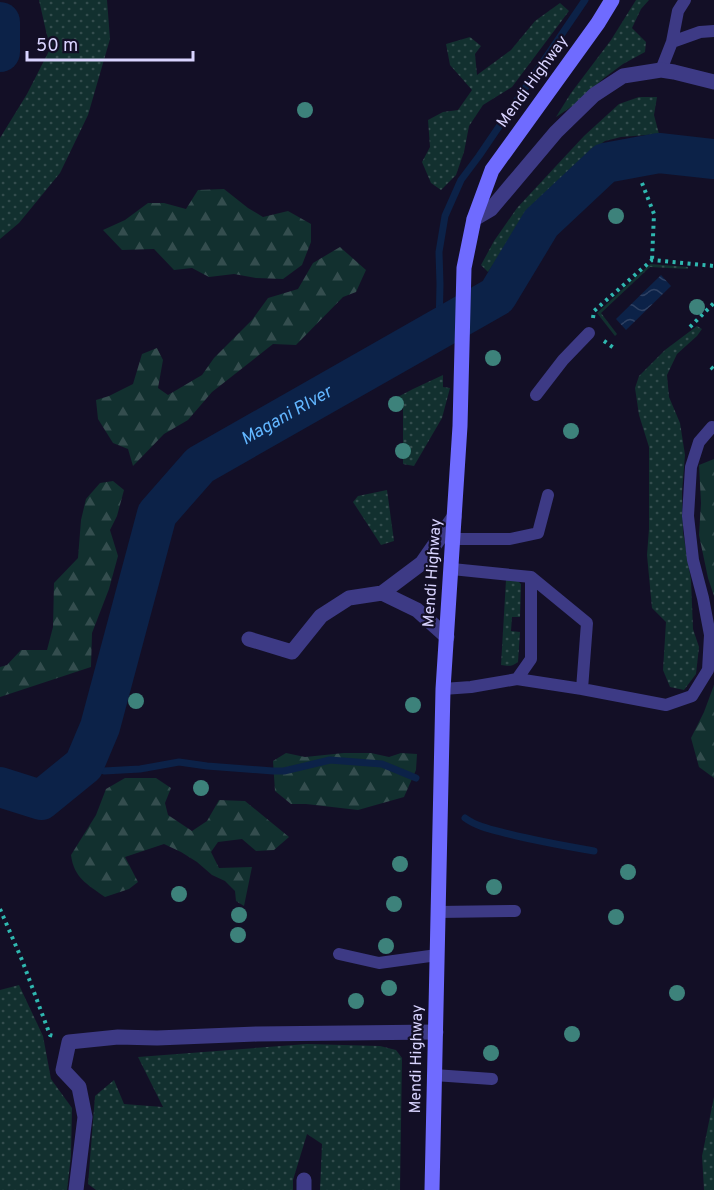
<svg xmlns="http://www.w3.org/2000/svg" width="714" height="1190" font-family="Overpass,sans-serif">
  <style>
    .grass { fill: url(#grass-dots) }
    .forest { fill: url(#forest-firs) }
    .water { fill: url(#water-waves) }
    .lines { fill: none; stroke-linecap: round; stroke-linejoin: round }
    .stream { stroke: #0c2248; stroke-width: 7 }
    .river { stroke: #0c2248; stroke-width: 40 }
    .path { stroke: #2fb8b0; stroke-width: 4; stroke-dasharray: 3 4.5; stroke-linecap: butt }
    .lane { stroke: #3d3a85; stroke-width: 12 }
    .street { stroke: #3d3a85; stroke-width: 15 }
    .secondary { stroke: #6f6bff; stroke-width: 15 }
    .tree { fill: #3d827b }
    .labels { text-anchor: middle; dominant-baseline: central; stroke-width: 4.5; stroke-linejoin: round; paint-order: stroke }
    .street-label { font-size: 16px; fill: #d9d4ff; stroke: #130f26 }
    .water-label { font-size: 18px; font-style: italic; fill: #62b6ff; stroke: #130f26 }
  </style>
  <defs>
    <pattern id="grass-dots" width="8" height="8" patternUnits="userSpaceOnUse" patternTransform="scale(1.5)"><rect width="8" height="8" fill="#12302f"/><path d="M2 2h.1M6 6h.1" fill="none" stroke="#344d4e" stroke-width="1.8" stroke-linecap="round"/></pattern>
    <pattern id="forest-firs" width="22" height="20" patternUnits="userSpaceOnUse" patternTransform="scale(1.5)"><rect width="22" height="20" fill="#12302f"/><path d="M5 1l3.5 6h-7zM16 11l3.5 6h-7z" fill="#344d4e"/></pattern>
    <pattern id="water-waves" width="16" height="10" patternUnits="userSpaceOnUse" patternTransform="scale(1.5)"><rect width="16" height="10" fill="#0c2248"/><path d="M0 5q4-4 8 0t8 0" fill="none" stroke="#2f4163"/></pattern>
  </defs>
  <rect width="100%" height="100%" fill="#130f26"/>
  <path class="grass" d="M39,0h68l3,39 -22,76 -28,58 -41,50 -19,16v-101l27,-44 23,-45z
    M636,0h13l-8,9 -9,19 14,14 -1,10 -22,12 -19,14 -27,25 -21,14 15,-24 40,-53z
    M560,3l9,8 -57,76 -29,18 -14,21 -5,26 -8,23 -15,15 -10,-7 -9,-21 8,-15 -2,-27 15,-8 15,-2 14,-20 -22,-25 -4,-21 24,-7 11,9 -6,8 2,21 34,-25 24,-29z
    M639,97h18l-3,18 5,19 -38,3 -16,4 -17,12 -58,58 -42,61 -7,-7 13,-24 23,-33 39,-42 28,-30 35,-32z
    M650,264l38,3v2l-38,-2 -49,46 16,21 -2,2 -18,-23z
    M697,326l5,3 -5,7 -20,18 -10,21 2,22 11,26 5,32 -3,37 1,40 8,48 2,49 6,18 -3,27 -12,16 -14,-3 -7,-17 3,-48 -14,-14 -5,-53 2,-26v-82l-10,-32 -4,-27 4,-12 26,-26z
    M443,375v12l7,1 -8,30 -28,48 -11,-2v-59l-15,-3 25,-13z
    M387,490l7,51 -13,4 -28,-43 5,-6z
    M506,580l12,1 3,3 -1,33h-8l-1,14 9,1 -2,30c-6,5 -10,4 -17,3z
    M19,985l24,51 8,43 21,29 -1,48 -4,34h-67v-200z
    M307,1044l73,2 16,4 6,8 -2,132h-80l2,-46 -15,-10 -14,46v10h-197l-8,-6 7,-88 19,-16 10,24 39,3 -25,-50z
    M714,1097v93h-10l-2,-34z"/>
  <path class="forest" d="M224,189l24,19 15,9 25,-6 23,13v18l-9,23 -19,14 -27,-1 -22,-4 -25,3 -17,-9 -18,2 -20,-21 -32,1 -19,-20 22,-10 23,-17h16l22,6 12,-19z
    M340,247l26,23 -10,22 -13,5 -47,48 -23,-1 -61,48 -24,28 -24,14 -31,32 -5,-17 -15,-6 -15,-24 -2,-19 13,-4 24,-12 9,-30 15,-6 6,12 -5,28 10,7 34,-20 12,-17 38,-38 16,-22 30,-9 15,-26z
    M714,459v137l-6,-18 -9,-43 2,-32 -2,-38z
    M113,481l11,9 -7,26 -7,14 8,26 -9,33 -17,44 -1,34 -91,30v-30l7,-2 14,-15h26l6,-23 1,-44 24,-25 3,-38 5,-21 14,-16z
    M714,685v93l-15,-11 -8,-29 13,-26z
    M286,753l19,4 39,-4h27l18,4 12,-4 16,1 -1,16 -12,27 -46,13 -52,-6h-15l-16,-13 -2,-30z
    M125,778h31l15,10 -6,15 3,12 24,16 15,-10 12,-21 26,1 44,36 -15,13 -18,1 -14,-12 -24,3 -7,10 8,16 33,-1 -8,39 -8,-5 -1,-10 -10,-10 -13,-6 -15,-13 -16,-10 -17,-8 -39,13 13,25 -9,7 -24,8c-18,-13 -31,-19 -34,-42l25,-40 10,-26z"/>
  <path class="water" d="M661,275l10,11 -45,44 -10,-11z"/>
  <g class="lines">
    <path class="stream" d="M439,329l1,-45 -1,-32 6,-36 16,-36 18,-24 106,-156
      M84,765l20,6 36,-2 39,-7 28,4 66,5h11l46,-11 52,4 34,14
      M465,818c12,9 29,12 44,16 28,7 56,12 85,17"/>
    <g class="river">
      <path d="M0,22v30"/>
      <path id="s1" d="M0,787l41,13 43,-35 16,-38 57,-213 43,-49 297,-169 44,-73 64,-60 54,-10 55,6"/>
    </g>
    <path class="path" d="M642,183l12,31 -2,46
      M593,318l1,-7 58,-51 62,6
      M690,327l24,-24
      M604,341l10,7
      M711,367l2,2
      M0,909l22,51 28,75 4,1"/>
    <path class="lane" d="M672,42l28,-10 14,-1
      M661,70l11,-28 6,-31 7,-11
      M536,395l27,-35 26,-27
      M453,539h57l28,-6 10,-38
      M517,679l65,10 5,-66 -56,-46
      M443,689l28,-2 46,-8 14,-20v-82l-79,-8
      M582,689l84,16 26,-9 16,-26 2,-35 -7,-37 -10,-38 -5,-44 3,-49 8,-25 13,-15
      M438,912l77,-1
      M339,954l40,9 58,-8
      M434,1075l58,4"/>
    <path class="street" d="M474,219l17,-10 65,-77 38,-37 29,-19 38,-6 13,2 40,10
      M382,593l40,-30 32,-46
      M249,639l43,13 29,-36 28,-18 33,-5 35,17 30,27
      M304,1180v10
      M76,1190l9,-73 -6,-30 -16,-17 6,-28 49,-5 39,1 100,-4 179,-2"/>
    <path class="secondary" d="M432,1190l11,-501 17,-263 4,-158 10,-49 18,-49 106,-147 14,-23"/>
  </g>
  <g class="tree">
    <circle cx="305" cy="110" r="8"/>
    <circle cx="616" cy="216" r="8"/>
    <circle cx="697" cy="307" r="8"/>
    <circle cx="493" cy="358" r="8"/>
    <circle cx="396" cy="404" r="8"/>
    <circle cx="571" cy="431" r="8"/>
    <circle cx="403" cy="451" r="8"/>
    <circle cx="136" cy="701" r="8"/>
    <circle cx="413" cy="705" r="8"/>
    <circle cx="201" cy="788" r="8"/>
    <circle cx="400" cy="864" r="8"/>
    <circle cx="628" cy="872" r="8"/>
    <circle cx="494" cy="887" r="8"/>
    <circle cx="179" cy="894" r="8"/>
    <circle cx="394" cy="904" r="8"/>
    <circle cx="239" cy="915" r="8"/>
    <circle cx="616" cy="917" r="8"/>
    <circle cx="238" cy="935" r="8"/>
    <circle cx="386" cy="946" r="8"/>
    <circle cx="389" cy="988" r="8"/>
    <circle cx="677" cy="993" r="8"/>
    <circle cx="356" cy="1001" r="8"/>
    <circle cx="572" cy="1034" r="8"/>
    <circle cx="491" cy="1053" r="8"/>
  </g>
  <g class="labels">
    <g class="street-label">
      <text transform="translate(533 82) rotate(-54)">Mendi Highway</text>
      <text transform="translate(433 573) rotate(-86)">Mendi Highway</text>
      <text transform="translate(417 1059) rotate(-89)">Mendi Highway</text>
    </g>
    <g class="water-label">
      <text stroke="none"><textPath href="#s1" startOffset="525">Magani RIver</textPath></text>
    </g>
  </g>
  <path d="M27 51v9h166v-9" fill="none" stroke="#d9d4ff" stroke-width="3"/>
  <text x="36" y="51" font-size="18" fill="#d9d4ff" stroke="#130f26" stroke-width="4.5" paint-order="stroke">50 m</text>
</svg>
